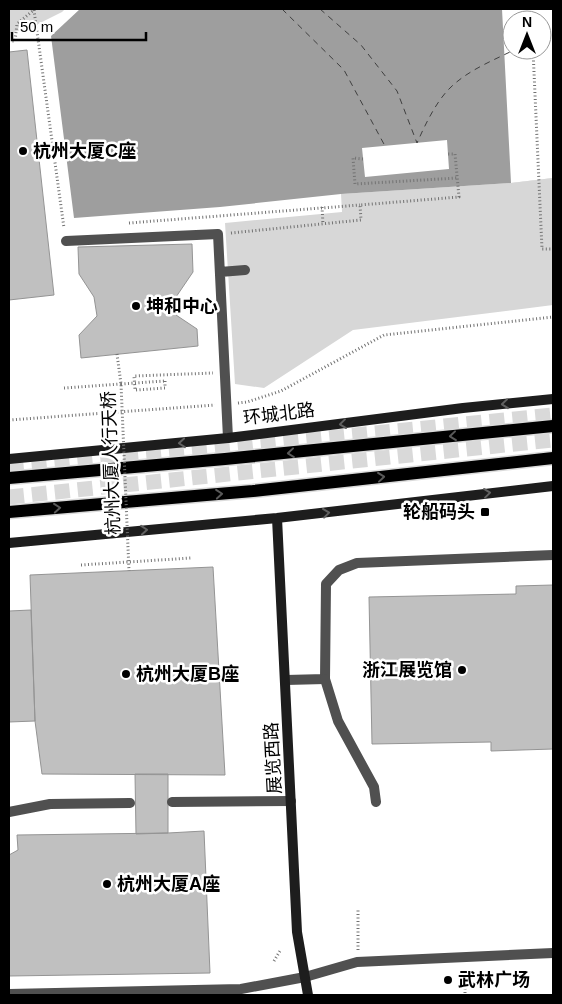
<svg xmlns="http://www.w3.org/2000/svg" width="562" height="1004" font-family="Arial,'Noto Sans SC',sans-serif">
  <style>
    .green { fill: #d7d7d7 }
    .water { fill: #9e9e9e; fill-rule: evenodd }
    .pier { fill: #fff; fill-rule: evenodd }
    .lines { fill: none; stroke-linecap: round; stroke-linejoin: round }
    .ferry { stroke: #3f3f3f; stroke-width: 1; stroke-dasharray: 6 5; stroke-linecap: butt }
    .building { fill: #c0c0c0; stroke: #949494 }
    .highway-tunnel { stroke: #d9d9d9; stroke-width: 15; stroke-dasharray: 15 8; stroke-linecap: butt }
    .primary-casing { stroke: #dbdbdb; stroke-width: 15 }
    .path { stroke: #727272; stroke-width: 3; stroke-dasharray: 1 2.5; stroke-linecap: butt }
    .lane { stroke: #505050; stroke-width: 10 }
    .street { stroke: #505050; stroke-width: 10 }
    .secondary { stroke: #1d1d1d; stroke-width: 10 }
    .primary { stroke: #000; stroke-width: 12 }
    .path-bridge { stroke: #727272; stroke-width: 3; stroke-dasharray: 1 2.5; stroke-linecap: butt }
    .oneway { stroke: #616161 }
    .oneway2 { stroke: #595959 }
    .poi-dot { fill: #000; stroke: #fff; stroke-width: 2 }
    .labels { text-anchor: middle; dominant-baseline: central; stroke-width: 5; stroke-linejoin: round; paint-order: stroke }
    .poi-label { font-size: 18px; font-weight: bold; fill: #000; stroke: #fff; text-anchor: start }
    .street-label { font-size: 18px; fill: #000; stroke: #fff }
  </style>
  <rect width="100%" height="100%" fill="#fff"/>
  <path class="green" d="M9,9h56l-3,3 -32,16 -21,5z
    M553,178v127l-200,25 -89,58 -29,-4 -10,-161 117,-11 -1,-18 170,-11z"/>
  <path class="water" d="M80,9h473v169l-42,5 -170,11 -121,13 -146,11 -23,-182zM512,20h30v30h-30z"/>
  <path class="pier" d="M502,9h51v169l-42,5zM512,20h30v30h-30z
    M447,140l2,29 -84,8 -3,-29z"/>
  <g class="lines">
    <path class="ferry" d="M282,9l62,61 41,76
      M320,9l41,36 36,46 20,52c8,-18 18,-39 31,-53 18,-19 44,-29 66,-40
      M542,41l11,-3"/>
  </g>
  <path class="building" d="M27,50l27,245 -45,5v-248z
    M192,244l1,28 -17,25v18l21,14 1,17 -117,12 -2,-23 18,-19 -3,-19 -15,-23 -1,-27z
    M213,567l12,208 -183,-1 -7,-53 -5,-146z
    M553,585v164l-62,2v-9l-119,2 -3,-147 147,-3v-8z
    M31,610l4,111 -26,1v-111z
    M135,774h33v59l-32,1z
    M204,831l6,142 -201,3v-121l9,-5 -1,-15 151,-2z"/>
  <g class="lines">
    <path class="highway-tunnel" d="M9,470l544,-55
      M9,497l544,-57"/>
    <defs>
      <path id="primary" d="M9,478l216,-19 328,-33
        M9,512l244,-21 300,-33"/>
    </defs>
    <use href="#primary" class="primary-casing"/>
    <path class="path" d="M531,9v11
      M34,10l30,218
      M9,41h6l2,-17 18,-15
      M533,50l9,199h11
      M363,159l-10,-1 2,26 102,-6
      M322,207l1,17
      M129,223l231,-18
      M231,233l130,-13 -1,-15 99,-8 -4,-43h-7
      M165,381v7l-30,2 -1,-14 79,-3
      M64,388l57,-4
      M238,403l9,-1 34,-11 103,-56 169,-18
      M9,420l206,-15
      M81,565l110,-7
      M358,950v-40
      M274,961l6,-10
      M465,971v24"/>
    <path class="lane" d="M66,241l152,-7 10,204
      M220,272l25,-2
      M286,680l39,-1 1,-95 13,-14 18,-7 196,-8
      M172,802l119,-1
      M9,812l41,-8 80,-1
      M9,994l232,-5 64,-12"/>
    <path class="street" d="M325,679l13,42 36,66 2,15
      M305,977l52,-15 196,-9"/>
    <path class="secondary" d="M9,459l219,-21 235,-30 90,-9
      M277,518l20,414 11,63
      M9,543l268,-25 276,-32"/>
    <use href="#primary" class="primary"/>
    <path class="path-bridge" d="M117,354l4,30 8,187
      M121,384l44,-3"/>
  </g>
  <defs><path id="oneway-chevron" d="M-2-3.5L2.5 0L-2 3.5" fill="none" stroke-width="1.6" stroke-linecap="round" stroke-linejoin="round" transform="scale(1.25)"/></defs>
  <g class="oneway">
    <use href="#oneway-chevron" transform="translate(505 404) rotate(174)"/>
    <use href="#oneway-chevron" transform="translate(343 424) rotate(173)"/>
    <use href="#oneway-chevron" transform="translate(182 443) rotate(175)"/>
    <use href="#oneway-chevron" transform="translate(487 493) rotate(-7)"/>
    <use href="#oneway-chevron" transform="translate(326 513) rotate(-7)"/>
    <use href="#oneway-chevron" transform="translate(144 530) rotate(-5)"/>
  </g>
  <g class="oneway2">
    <use href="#oneway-chevron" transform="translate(453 436) rotate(174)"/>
    <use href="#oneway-chevron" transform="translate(291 453) rotate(174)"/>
    <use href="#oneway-chevron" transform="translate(381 477) rotate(-6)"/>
    <use href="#oneway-chevron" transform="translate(219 494) rotate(-5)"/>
    <use href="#oneway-chevron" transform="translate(57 508) rotate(-5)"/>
  </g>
  <g class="poi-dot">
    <circle cx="23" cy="151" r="5"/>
    <circle cx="136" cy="306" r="5"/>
    <rect x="480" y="507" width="10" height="10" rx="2.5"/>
    <circle cx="462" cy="670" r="5"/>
    <circle cx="126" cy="674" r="5"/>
    <circle cx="107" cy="884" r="5"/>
    <circle cx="448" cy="980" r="5"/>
  </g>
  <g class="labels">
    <g class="poi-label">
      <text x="33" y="151">杭州大厦C座</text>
      <text x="146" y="306">坤和中心</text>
      <text x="475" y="512" text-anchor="end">轮船码头</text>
      <text x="452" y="670" text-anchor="end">浙江展览馆</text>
      <text x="136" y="674">杭州大厦B座</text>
      <text x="117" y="884">杭州大厦A座</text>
      <text x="458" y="980">武林广场</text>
    </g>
    <g class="street-label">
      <text transform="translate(279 414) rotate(-7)">环城北路</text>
      <text transform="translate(111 463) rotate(-92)">杭州大厦人行天桥</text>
      <text transform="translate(273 758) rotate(-93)">展览西路</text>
    </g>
  </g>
  <rect width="562" height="1004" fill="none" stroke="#000000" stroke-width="20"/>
  <g transform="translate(527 35)"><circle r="24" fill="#ffffff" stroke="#999999"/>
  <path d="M0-4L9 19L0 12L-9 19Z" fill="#000000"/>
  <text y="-8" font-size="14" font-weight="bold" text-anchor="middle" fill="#000000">N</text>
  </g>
  <path d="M12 32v8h134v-8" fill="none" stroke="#000000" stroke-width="2.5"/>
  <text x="20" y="32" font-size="15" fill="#000000" stroke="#ffffff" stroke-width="4" paint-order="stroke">50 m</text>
</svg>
